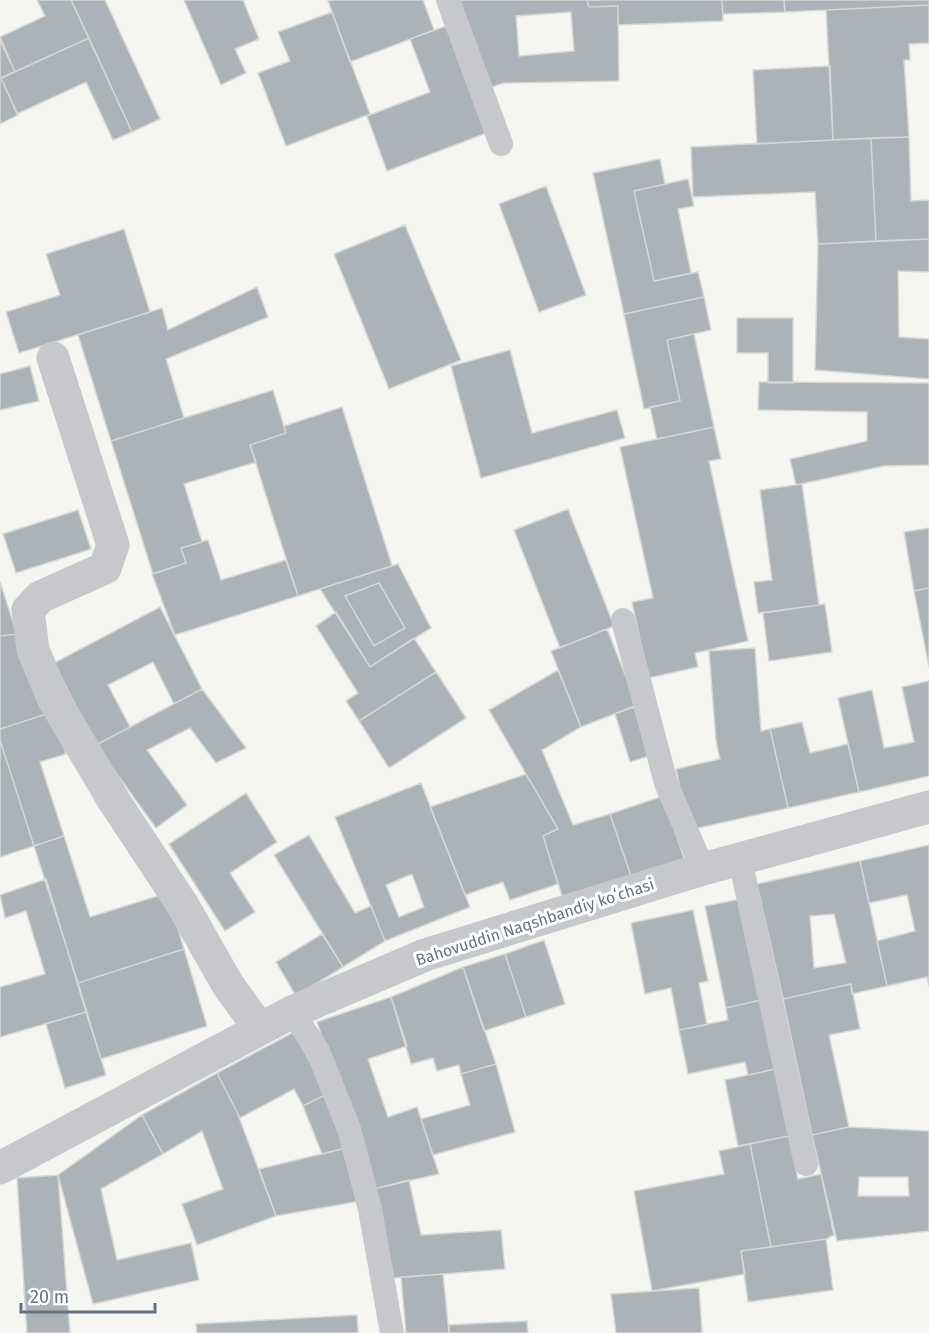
<svg xmlns="http://www.w3.org/2000/svg" width="929" height="1333" font-family="'Fira Sans',sans-serif">
  <style>
    .building { fill: #abb2b8; stroke: #d7d7d4; stroke-width: 1.5; fill-rule: evenodd }
    .lines { fill: none; stroke-linecap: round; stroke-linejoin: round }
    .lane { stroke: #c6c8cc; stroke-width: 24 }
    .street { stroke: #c6c8cc; stroke-width: 33 }
    .labels { text-anchor: middle; dominant-baseline: central; stroke-width: 6; stroke-linejoin: round; paint-order: stroke }
    .street-label { font-size: 16px; fill: #647284; stroke: #fff }
  </style>
  <rect width="100%" height="100%" fill="#f5f6f2"/>
  <path class="building" d="M37,0h34l18,38 -74,34 -15,-35 45,-21z
    M71,0h34l55,119 -28,13z
    M184,0h59l16,39 -24,10 11,24 -25,12z
    M331,0h92l11,30 -84,32 -22,-61z
    M452,0h135l2,7 29,-1 1,75 -115,2 -22,7zM571,12l3,39 -55,5 -3,-40z
    M587,0h135l1,21 -105,4v-19l-29,1z
    M722,0h62l1,12 -62,2z
    M784,0h145v5l-144,7z
    M929,5v38l-20,1 1,16h-6l5,77 -76,3 -7,-130z
    M332,12l38,102 -84,32 -28,-73 32,-12 -12,-29z
    M449,25l40,107 -102,39 -20,-55 63,-24 -20,-53z
    M89,38l43,94 -19,8 -27,-58 -69,32 -16,-36z
    M0,40l15,32 -15,7z
    M830,66l3,74 -76,4 -4,-74z
    M1,78l17,37 -18,9v-45z
    M909,137l2,64 18,-1v39l-53,2 -5,-103z
    M871,138l5,103 -58,3 -3,-52 -122,5 -2,-50z
    M660,159l5,25 -31,7 20,90 44,-9 6,25 -80,17 -31,-141z
    M688,179l6,27 -16,3 13,64 -37,8 -20,-90z
    M546,186l40,109 -47,17 -40,-108z
    M405,225l56,135 -72,29 -55,-135z
    M124,229l26,83 -131,41 -13,-41 54,-17 -14,-41z
    M929,239v33l-31,-1 1,66 30,2v40l-114,-9 3,-126z
    M257,287l11,30 -102,42 18,59 -73,23 -33,-106 84,-27 6,22z
    M704,297l7,33 -44,10 13,61 -36,8 -20,-95z
    M737,318h56v65h-25v-30h-31z
    M694,334l20,93 -57,12 -7,-32 30,-6 -13,-61z
    M510,350l22,83 85,-23 8,28 -144,40 -30,-112z
    M30,366l9,35 -39,9v-36z
    M759,382l170,1v82l-45,1 -88,19 -6,-26 77,-18v-29l-109,-2z
    M273,390l13,43 -36,12 6,17 -72,22 18,58 -21,6 5,15 -33,11 -42,-133z
    M342,407l50,159 -94,30 -48,-151 36,-12 -2,-7z
    M714,427l7,32 -12,2 39,180 -53,12 3,14 -50,11 -16,-76 21,-4 -33,-151z
    M802,484l17,121 -61,8 -4,-31 18,-2 -12,-90z
    M568,509l46,117 -54,22 -46,-118z
    M78,510l13,39 -75,24 -13,-39z
    M929,528v60l-15,3 -10,-59z
    M208,540l13,40 65,-20 12,36 -123,39 -23,-61 34,-11 -5,-15z
    M398,564l33,64 -61,39 -50,-78zM379,583l26,45 -31,18 -29,-50z
    M0,582l17,52 -17,2z
    M379,583l26,45 -31,18 -29,-50z
    M929,588v79l-15,-76z
    M825,604l7,48 -63,9 -6,-48z
    M160,607l42,82 -28,15 -21,-42 -45,23 22,42 -34,18 -42,-82z
    M336,612l34,55 44,-29 22,34 -77,49 -13,-20 12,-8 -42,-67z
    M607,629l30,76 -56,22 -30,-76z
    M17,634l36,78 -53,17v-93z
    M755,648l6,83 9,-2 18,79 -99,22 -13,-61 44,-10 -4,-18 -7,-90z
    M558,670l23,57 -39,23 31,75 37,-11 22,65 -68,23 -21,-66 15,-7 -69,-119z
    M436,672l30,46 -77,50 -30,-47z
    M929,681v95l-70,16 -21,-94 34,-8 12,58 30,-6 -12,-55z
    M202,689l44,59 -30,15 -26,-35 -43,22 40,55 -31,23 -60,-83z
    M634,707l15,49 -19,6 -15,-48z
    M53,712l13,42 -26,8 24,74 -30,10 -34,-106v-11z
    M802,722l8,31 38,-9 11,48 -71,16 -18,-79z
    M0,740l34,106 -34,11z
    M526,774l32,55 -15,7 15,48 -48,16 -7,-18 -38,13 -35,-88z
    M421,783l49,124 -85,34 -50,-124zM412,874l12,33 -25,10 -13,-32z
    M246,793l31,49 -47,31 25,39 -30,19 -56,-87z
    M663,796l22,65 -53,18 -22,-65z
    M309,835l46,78 16,-7 14,35 -42,26 -69,-112z
    M64,836l26,81 77,-24 17,56 -106,34 -44,-137z
    M929,845v141l-2,-9 -40,9 -10,-45 38,-10 -8,-36 -38,8 -9,-42z
    M860,861l27,125 -35,8 -1,-10 -68,15 -26,-115zM834,914l12,49 -32,5 -4,-52z
    M46,879l40,133 -86,25v-50l45,-13 -19,-63 -21,7 -5,-23z
    M741,899l20,101 -35,8 -21,-102z
    M693,910l15,71 -9,2 8,42 -28,5 -8,-42 -26,6 -14,-71z
    M322,934l21,33 -47,29 -20,-34z
    M544,940l21,64 -39,13 -21,-63z
    M184,949l23,77 -106,33 -23,-76z
    M505,954l21,63 -42,14 -21,-64z
    M463,967l33,97 -35,10 -2,-9 -22,6 -4,-13 -22,6 -20,-67z
    M851,984l9,45 -31,6 20,92 -37,8 -29,-136z
    M391,997l16,49 -39,13 20,58 29,-10 22,67 -66,15 -56,-167z
    M761,1000l14,69 -27,6 -3,-13 -57,12 -9,-44 49,-10 -2,-12z
    M86,1012l20,63 -41,13 -19,-64z
    M294,1032l33,62 -24,12 -9,-17 -54,29 -23,-45z
    M496,1064l19,68 -82,23 -12,-36 49,-14 -9,-31z
    M775,1069l14,67 -51,10 -13,-66z
    M217,1073l20,39 39,104 -79,29 -15,-41 41,-15 -21,-58 -39,23 -21,-39z
    M327,1094l19,54 -24,6 -19,-48z
    M142,1115l21,39 -62,35 16,71 74,-17 8,37 -106,24 -35,-129z
    M849,1127l80,4v100l-92,10 -25,-106zM859,1177h49l1,19h-51z
    M789,1136l9,43 23,-5 13,61 -8,4 -55,8 -21,-103z
    M750,1144l21,103 -30,4 4,23 -93,17 -18,-100 90,-17 -5,-23z
    M346,1148l20,52 -90,16 -17,-47z
    M58,1175l12,158h-43l-10,-155z
    M409,1180l12,55 80,-5 4,39 -111,9 -21,-89z
    M826,1239l7,51 -85,12 -7,-51z
    M443,1274l6,59h-43l-5,-56z
    M699,1288l3,45h-86l-5,-39z
    M357,1315l1,18h-161l-1,-9z
    M527,1321l1,12h-79v-8z"/>
  <g class="lines">
    <path class="lane" d="M448,0l53,144
      M623,620l43,163 37,86
      M740,859l66,305
      M292,1012l26,39 31,78 21,80 22,124"/>
    <path class="street" d="M53,358l60,187 -8,23 -65,29 -12,13 5,40 20,48 61,103 68,103 46,81 32,44
      M0,1168l292,-156 133,-57 278,-86 226,-62"/>
  </g>
  <g class="labels">
    <g class="street-label">
      <text transform="translate(535 922) rotate(-18)">Bahovuddin Naqshbandiy koʻchasi</text>
    </g>
  </g>
  <path d="M21 1303v9h134v-9" fill="none" stroke="#647284" stroke-width="3"/>
  <text x="30" y="1303" font-size="18" fill="#647284" stroke="#ffffff" stroke-width="4.5" paint-order="stroke">20 m</text>
</svg>
